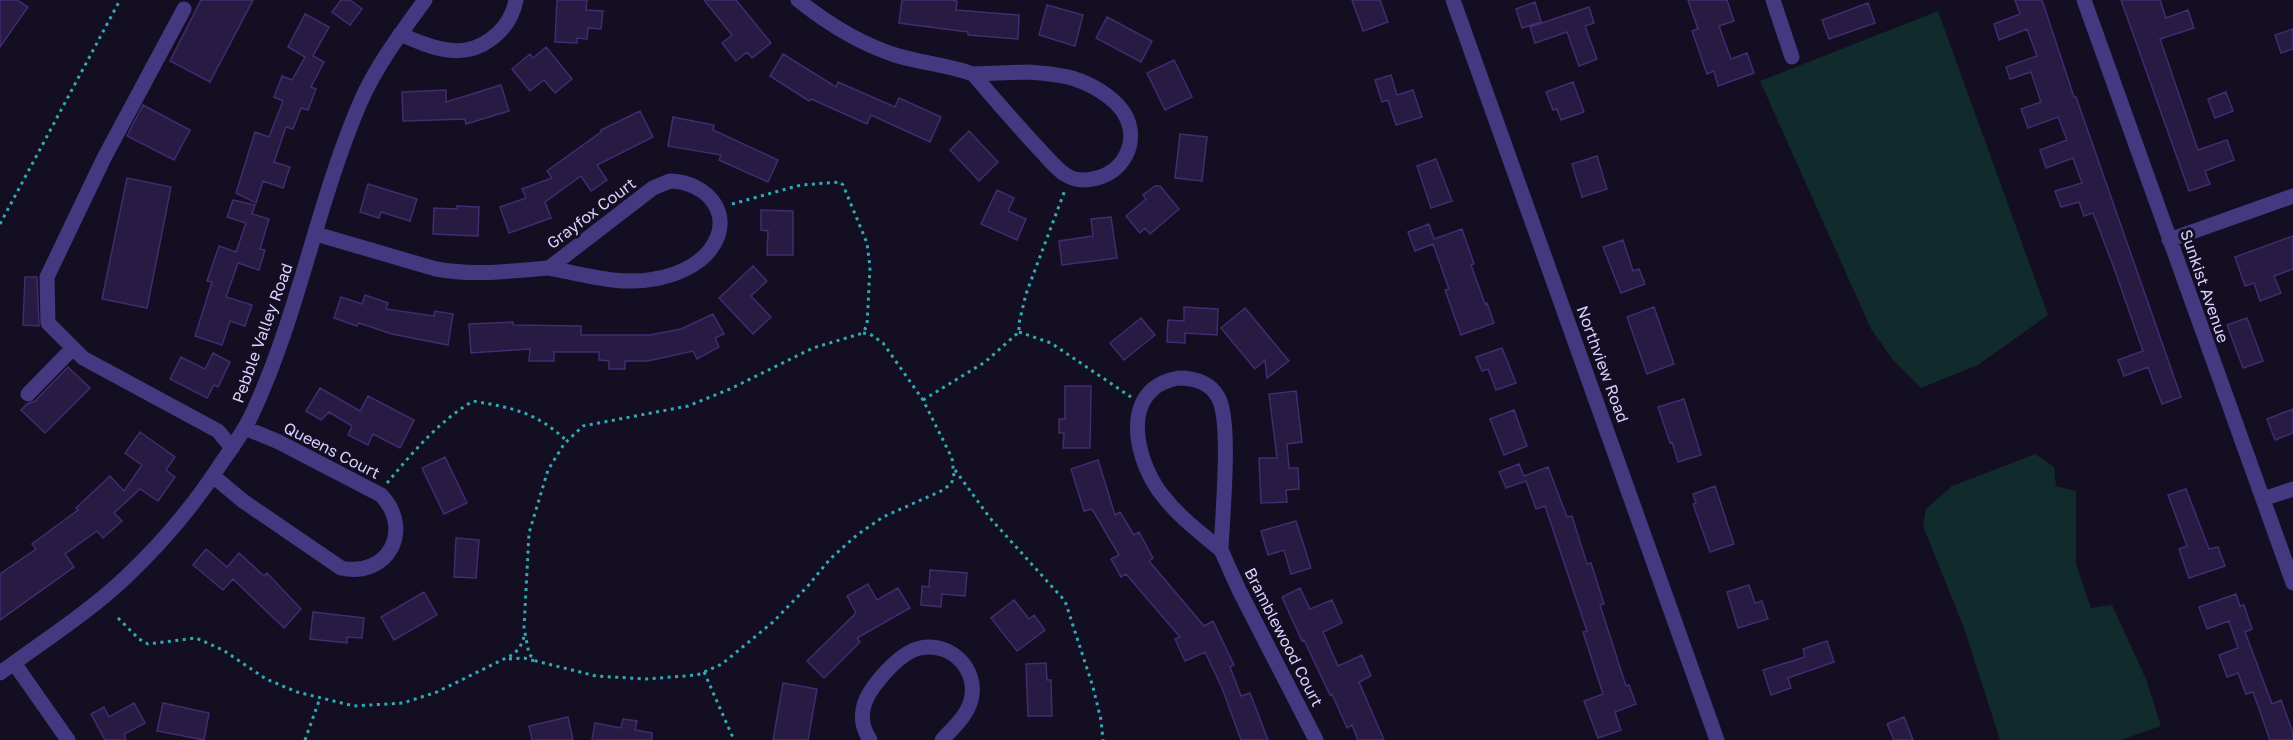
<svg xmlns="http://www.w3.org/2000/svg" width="2293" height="740" font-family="'Golos Text',sans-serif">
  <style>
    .green { fill: #112a2c }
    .building { fill: #271a43; stroke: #412c6f; stroke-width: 1.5 }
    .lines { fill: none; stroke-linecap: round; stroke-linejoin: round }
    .path { stroke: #2facb3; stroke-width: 3; stroke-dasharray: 3 4.5; stroke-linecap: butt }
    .minor { stroke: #443981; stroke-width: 15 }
    .labels { text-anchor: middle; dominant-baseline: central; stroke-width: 6; stroke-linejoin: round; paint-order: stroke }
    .street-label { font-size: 16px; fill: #dacfff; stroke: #130e22 }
  </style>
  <rect width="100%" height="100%" fill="#130e22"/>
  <path class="green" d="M1938,11l110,304 -70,50 -57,23 -28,-28 -22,-31 -111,-248z
    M2035,454l19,13 2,19 20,5v73l15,44 21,-3 34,74 15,47 -40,14h-121l-36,-112 -41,-102 3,-17 26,-23z"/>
  <path class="building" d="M0,0h17l11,7 -28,40z
    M201,0h52l-43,82 -40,-21z
    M341,0h9l12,9 -12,16 -18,-13z
    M557,0h30l-1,10 17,1 -2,18 -13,-1 -1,11 -10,-1v5l-22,-1z
    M704,0h32l35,43 -19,15 -5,-6 -11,9 -14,-18 10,-8z
    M902,0h49l6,1 -1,9 63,5 -1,24 -50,-4v-3l-69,-9z
    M1352,0h28l8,22 -25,9z
    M1688,0h39l7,21 -15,5 6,17 6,16 16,-6 7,20 -36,13 -4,-15 -7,3 -15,-43 6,-2z
    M2015,0h27l32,97h2l105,300 -19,7 -14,-37 -24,9 -6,-16 25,-9 -29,-83 -21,-55 -9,3 -5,-14 -18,5 -6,-16 27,-8 -9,-25 -27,10 -6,-18 27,-10 -9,-23 -30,11 -7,-19 20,-7 -10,-30 -21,7 -4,-12 31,-11 -10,-27 -28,11 -5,-16 26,-10z
    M2121,0h39l6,18 22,-8 6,18 -34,11 38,111 29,-10 7,20 -29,11 5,13 -21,7z
    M1535,2l6,20 -19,6 -6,-19z
    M1868,3l7,20 -46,16 -7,-19z
    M1047,5l36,10 -8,31 -36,-11z
    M1589,7l5,16 -9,3 12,33 -18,7 -12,-34 -32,11 -5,-16z
    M305,14l24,13 -16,29 11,6 -13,25 5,2 -8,21 -7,-2 -8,21 -7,-2 -12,35 16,5 -7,21 -20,-7 -7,22 -20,-10 19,-61 14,5 14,-36 -9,-4 8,-21 10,4 13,-23 -17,-10z
    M1107,17l45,24 -11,21 -45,-24z
    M2293,29v20l-12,4 -6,-18z
    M546,47l26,32 -17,14 -11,-13 -14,11 -18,-22 18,-15 3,4z
    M783,54l53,33 2,-5 57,25 4,-9 42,19 -11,25 -59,-27 -4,9 -56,-25 -2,2 -39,-25z
    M1174,60l18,37 -27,13 -18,-37z
    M1391,75l6,20 16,-5 9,27 -26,8 -8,-25 -6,2 -7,-22z
    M1573,82l11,30 -23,8 -4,-11 -4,1 -7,-18z
    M501,85l8,26 -43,13 -1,-5 -62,2 -1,-29 44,-2v12z
    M2226,92l7,19 -18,7 -7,-19z
    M143,105l47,25 -16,30 -47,-24z
    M640,111l13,26 -56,28 10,15 -16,11 -10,-15 -36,26 6,16 -42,15 -9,-26 26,-9 -4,-9 30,-11 -5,-7 54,-39v-2z
    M673,117l41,8 -1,5 65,30 -10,22 -49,-22 2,-5 -53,-9z
    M969,131l29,31 -19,19 -29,-31z
    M1180,134l27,3 -5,44 -27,-3z
    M1597,156l10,33 -25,8 -10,-33z
    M1436,159l16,42 -21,7 -14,-42z
    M127,178l44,9 -24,121 -45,-9z
    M368,184l49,15 -7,22 -29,-9 -2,6 -19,-6z
    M1155,186h5l19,23 -29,25 -5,-6 -5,5 -14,-17 20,-17 -3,-4z
    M997,190l17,8 -6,13 18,8 -9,21 -36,-16z
    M233,200l22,5 -3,9 17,5 -9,30 5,1 -6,20 -21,-7 -12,34 26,8 -7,21 -15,-5 -8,24 -27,-9 17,-54 -5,-1 12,-35 17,6 10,-29 -19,-6z
    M457,206l22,1 -1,29 -45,-2 1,-26 23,1z
    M761,210l32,1v44h-26l1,-24 -7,-1z
    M1111,217l6,41 -55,7 -3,-24 34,-5 -2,-17z
    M1429,224l5,15 28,-10 12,35 -3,1 14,39 2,-1 7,20 -33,12 -16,-45 4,-1 -16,-45 -18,7 -7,-19z
    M2293,236v33l-19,7 7,17 -21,8 -6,-18 -9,3 -10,-29z
    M1623,240l10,31 6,-2 6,15 -24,9 -18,-46z
    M753,266l14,15 -16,15 20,21 -18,17 -34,-36z
    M25,277h12l2,49 -16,-1z
    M365,295l23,8 -2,6 48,7 1,-5 18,3 -5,31 -56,-11 -33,-11 -2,3 -23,-8 7,-21 21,7z
    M1184,307l34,2 -1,26 -32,-2v10l-18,-1 1,-22 16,1z
    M1654,307l20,57 -27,10 -20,-57z
    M1245,308l44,53 -22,17 -2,-18 -10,9 -34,-41z
    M713,314l11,20 -9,4 4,9 -22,12 -4,-8 -45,10h-23v8h-16v-8l-10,-1v-8h-45v9h-25l1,-12 -59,4 -2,-29 44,-2v3l68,1v9h69l31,-6z
    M1141,318l14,17 -31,25 -14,-17z
    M2247,318l16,43 -20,7 -16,-43z
    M1502,348l14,35 -20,7 -8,-21 -6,2 -6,-14z
    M213,353l17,9 -12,25 -4,-2 -7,13 -37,-19 11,-22 24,12z
    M68,367l22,21 -45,45 -24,-23 6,-6 8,-3z
    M1065,386h26l-1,62h-27l1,-15h-5v-14h6z
    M320,388l40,23 8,-15 46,24 -14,28 -27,-14 -5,11 -20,-10 4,-9 -23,-14 -8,8 -15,-9z
    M1296,391l6,51 -15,2 2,24h9l1,21 -13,1 1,12 -26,1 -2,-45h18l-8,-64z
    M1684,399l17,56 -23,7 -6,-20 -2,1 -12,-36z
    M2293,409v24l-18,7 -8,-21z
    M1514,410l13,36 -23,9 -14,-36z
    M140,432l35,25 -9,13 9,7 -17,24 -18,-12 -26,24 8,8 -19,17 -6,-7 -32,23 9,13 -74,53v-46l36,-25 -4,-5 46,-34 -2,-2 34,-32 14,15 18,-26 -17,-12z
    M445,457l22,46 -23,11 -22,-46z
    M1098,460l17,55 5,-3 14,23 5,-3 14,26 -4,3 55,65 9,-5 21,44 -4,2 11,29 9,-3 18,47h-27l-19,-52 -17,-36 -20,9 -10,-22 5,-2 -54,-63 -5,3 -10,-18 8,-4 -27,-46 -8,2 -13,-42z
    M1519,464l5,12 24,-9 19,50 5,-1 15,48 4,-1 13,41 -4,1 26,81 3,-1 7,19 -21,8 6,18 -23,8 -14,-37 19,-7 -20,-62 4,-1 -42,-125 -9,3 -10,-28 -20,7 -7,-16z
    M1715,486l19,58 -24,8 -17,-48 3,-1 -3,-9z
    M2186,489l23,60 9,-2 7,19 -36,12 -10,-29 8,-3 -19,-51z
    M1296,521l15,47 -20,6 -7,-24 -16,5 -7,-24z
    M456,538l23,2 -3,38 -22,-1z
    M206,549l21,18 12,-14 25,23 3,-3 34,36 -17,19 -51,-49 -10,11 -30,-25z
    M930,570l37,3 -2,23 -23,-2 -1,13 -20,-2 1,-19 7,1z
    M868,584l9,16 21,-12 12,20 -53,30 3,4 -36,36 -17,-17 49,-48 -9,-17z
    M1749,585l6,18 7,-2 6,18 -30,9 -11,-36z
    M1300,588l10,21 22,-9 10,23 -19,9 15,34 24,-11 9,21 -12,6 25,58h-26l-6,-15 -5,3 -15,-34 -2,1 -26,-55 -2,1 -20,-44z
    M424,592l13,23 -43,25 -13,-23z
    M2236,594l4,12 4,-1 8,24 -7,3 27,72 9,-4 12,33v7h-23l-17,-48 -7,2 -8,-21 -11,4 -8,-22 19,-7 -9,-27 -22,8 -8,-22z
    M1014,600l15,19 5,-4 11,15 -28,21 -26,-33z
    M313,612l51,6 -2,20 -15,-1v6l-37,-4z
    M1827,641l7,21 -46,16 3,10 -20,7 -8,-25 42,-13 -2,-8z
    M1046,663l1,17h4l1,36h-24l-2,-52z
    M783,683l34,6 -9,51h-35z
    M134,703l11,20 -21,11 2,6h-21l-14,-26 13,-7 5,10z
    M163,703l46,10 -5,27 -47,-9z
    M568,717l5,23h-41l-3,-14z
    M1904,717l9,23h-19l-7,-16z
    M623,719l14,2 -2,9 17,3v7h-60l3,-17 26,5z"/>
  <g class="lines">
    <path class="path" d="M732,204l69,-19 39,-3 3,3 24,58 3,24 -3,58 -4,8
      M0,224l120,-224
      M1019,332l32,11 80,54
      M863,333l7,1 13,9 40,57 29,58 2,19 -3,7 -10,7 -58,26 -26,18 -27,24 -23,28 -34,35 -51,42 -25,11 -51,4 -50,-3 -60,-15 -7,-7 -5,-26 5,-95 19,-63 16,-26 19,-18 105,-20 42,-17 83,-41z
      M923,400l62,-38 34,-30v-9l7,-29 39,-104
      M955,470l35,48 75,83 28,86 8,33 2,20
      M387,483c26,-31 51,-61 86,-82 40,7 63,11 94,40
      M118,618l21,21 9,5 48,-6 27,12 43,29 31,13 57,14 49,-3 34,-11 77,-38 6,-7 4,-10
      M509,659l15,-1 11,3
      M704,672l30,68
      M305,740l15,-42"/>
    <path class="minor" d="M798,0c30,24 60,43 97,55 26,8 53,10 78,19
      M1453,0l264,740
      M1773,0l19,57
      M2084,0l209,583
      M184,9l-80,149 -57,119 1,46 35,35 135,73 14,17
      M400,34c16,7 32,14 48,16 32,5 62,-19 68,-50
      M1027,72c15,1 30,2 45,6 19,6 41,18 52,35 17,28 -1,62 -32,66 -9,2 -18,1 -26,-4 -10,-6 -18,-17 -26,-25 -23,-25 -45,-50 -67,-76z
      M670,181c38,1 66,35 40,69 -12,16 -36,26 -56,29 -34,7 -72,-5 -105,-11l104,-80z
      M316,234l120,35c38,7 74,2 113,-1
      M2169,240l124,-44
      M1178,378c15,0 32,4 40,19 14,23 4,122 3,153 -20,-17 -42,-33 -58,-54 -21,-25 -40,-81 -10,-107 7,-6 15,-9 25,-11z
      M28,394l45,-46
      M213,476l30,25 98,67c47,10 73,-38 40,-73l-102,-53 -34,-14
      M2263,499l30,-10
      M1221,550l18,40 77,150
      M14,663l54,77
      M0,673c42,-31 88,-60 126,-96 37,-35 69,-73 96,-115 11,-16 23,-32 31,-50 46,-99 64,-209 107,-309 16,-37 41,-70 65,-103
      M870,740c-6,-9 -9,-19 -7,-30 3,-21 37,-58 57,-62 30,-7 59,21 51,52 -4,16 -18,28 -29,40"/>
  </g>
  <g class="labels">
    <g class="street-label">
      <text transform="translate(591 213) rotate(-37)">Grayfox Court</text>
      <text transform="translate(2205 286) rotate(71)">Sunkist Avenue</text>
      <text transform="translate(262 333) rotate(-70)">Pebble Valley Road</text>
      <text transform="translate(1603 364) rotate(70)">Northview Road</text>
      <text transform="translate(332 450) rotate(27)">Queens Court</text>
      <text transform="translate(1284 637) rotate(63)">Bramblewood Court</text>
    </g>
  </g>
</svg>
